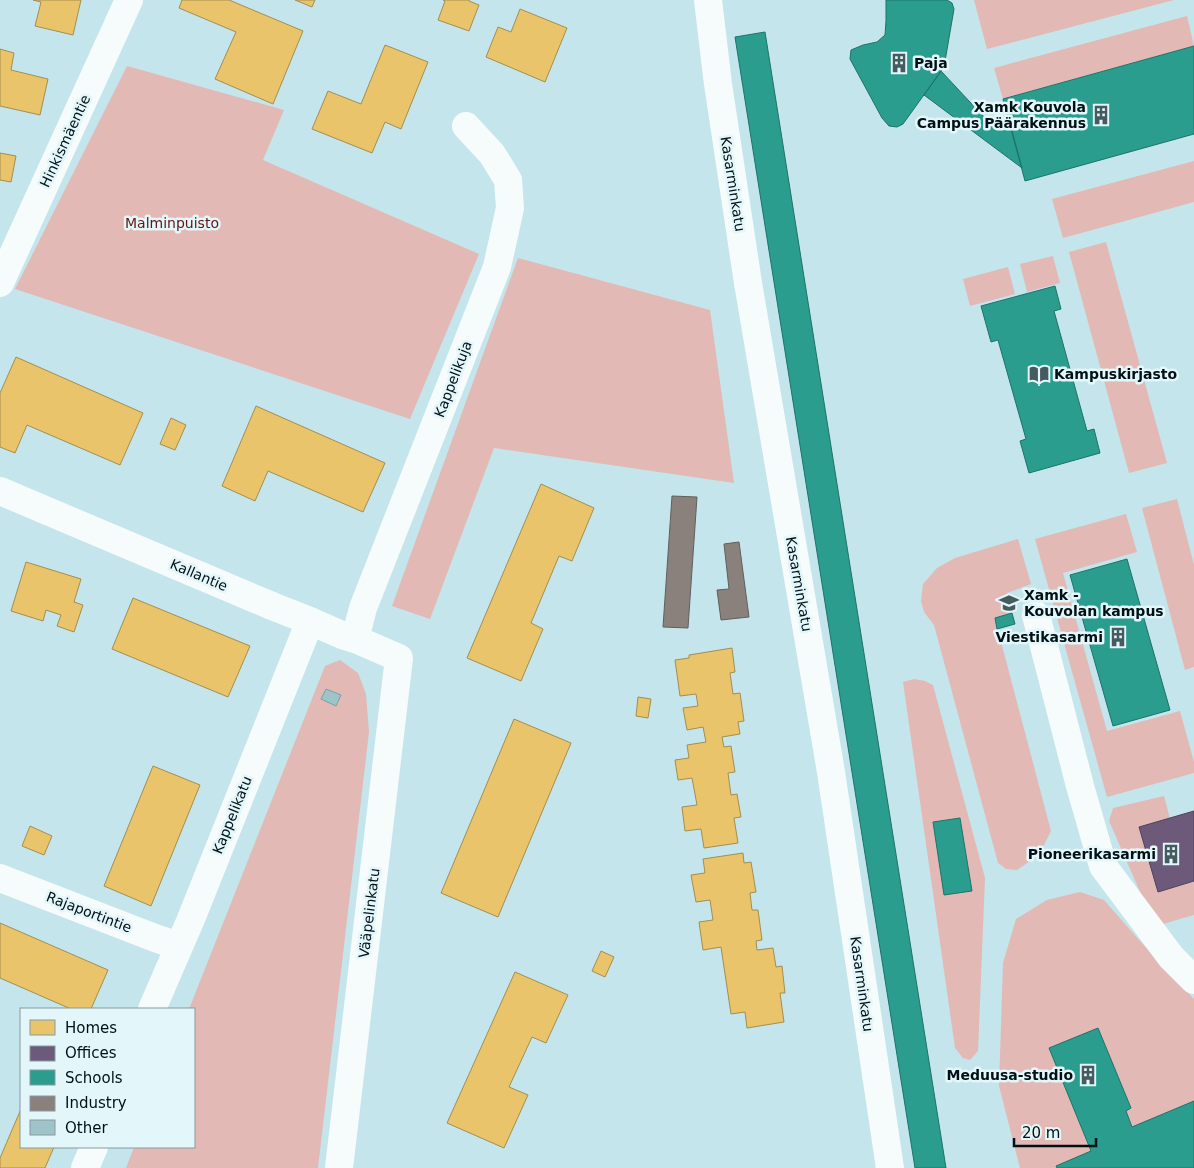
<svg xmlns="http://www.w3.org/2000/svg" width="1194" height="1168" font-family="'DejaVu Sans',sans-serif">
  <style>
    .green { fill: #e2b9b4 }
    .homes { fill: #e9c46a; stroke: #a38e50 }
    .offices { fill: #6d597a; stroke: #4c435c }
    .schools { fill: #2a9d8f; stroke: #1d736a }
    .industry { fill: #8a817c; stroke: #615f5d }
    .building { fill: #9ec3c9; stroke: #78a2a8 }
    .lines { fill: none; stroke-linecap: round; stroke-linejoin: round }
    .minor { stroke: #f6fbfc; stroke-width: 28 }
    .labels { text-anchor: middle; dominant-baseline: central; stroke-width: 5; stroke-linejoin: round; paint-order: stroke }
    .poi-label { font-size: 14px; font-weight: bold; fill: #001115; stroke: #e3f6fa; text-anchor: end }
    .street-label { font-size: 14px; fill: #001115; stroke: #e3f6fa }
    .park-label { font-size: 14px; fill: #611610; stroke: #e3f6fa }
  </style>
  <rect width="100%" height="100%" fill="#c4e5eb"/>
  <path class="green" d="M974,0h200l-187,49z
    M1187,16l7,30 -191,53 -9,-31z
    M127,66l157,44 -21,50 216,94 -69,165 -395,-130z
    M1194,161v41l-131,36 -11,-39z
    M1106,242l61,221 -38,10 -60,-221z
    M1053,256l7,27 -33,9 -7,-28z
    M518,258l192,52 24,173 -240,-35 -64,171 -38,-13z
    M1008,267l7,27 -45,12 -7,-27z
    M1177,499l17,66v102l-9,3 -43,-162z
    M1126,514l11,38 -74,21 44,158 73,-20 14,51v11l-87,24 -72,-258z
    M1018,539l13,45 -24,9 5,20 -17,6 56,212 -10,20 -8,8 -16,11 -11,-1 -8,-6 -64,-238 -10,-13 -3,-11 2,-17 14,-16 18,-10z
    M340,660l18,13 8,21 3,38 -51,436h-192l8,-21h60v-138h-5l136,-343z
    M914,679l11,2 8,4 52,193 -7,173 -8,9 -7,-2 -8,-10 -52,-366z
    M1164,796l6,23 -12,72 36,-10v34l-31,9 -22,-30 -32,-73 4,-13z
    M1080,892l24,8 35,40 55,59v169h-174l-21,-82 4,-123 13,-44 31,-19z"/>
  <path class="homes" d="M33,0h48l-8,35 -38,-9 6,-24z
    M182,0h47l74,31 -30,73 -58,-25 21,-47 -57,-24z
    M295,0h20l-3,7z
    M443,0h26v1l10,4 -10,26 -31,-11 7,-19z
    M520,9l47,19 -22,54 -59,-25 12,-30 13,5z
    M385,45l43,17 -27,67 -16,-7 -13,31 -60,-24 16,-38 33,13z
    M0,49l14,4 -3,17 37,9 -8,36 -40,-9z
    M0,153l16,3 -5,26 -11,-2z
    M16,357l127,56 -23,52 -93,-40 -12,28 -15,-6v-54z
    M256,406l129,57 -22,49 -95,-41 -13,30 -33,-15z
    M171,418l15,7 -11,25 -15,-6z
    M541,484l53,24 -22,53 -13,-5 -28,67 12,6 -22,52 -54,-23z
    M26,562l55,17 -7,23 9,3 -9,27 -17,-6 4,-11 -15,-5 -3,11 -32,-10z
    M133,598l117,48 -22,51 -116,-48z
    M732,648l3,24 -5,1 3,21 7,-1 4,28 -6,1 2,12 -18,3 2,10 7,-1 4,26 -7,1 3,22 6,-1 4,23 -7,1 4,25 -34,5 -3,-19 -16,2 -3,-24 15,-2 -5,-27 -14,2 -3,-20 14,-2 -2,-13 19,-3 -3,-15 -16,3 -4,-22 15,-2 -2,-12 -16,2 -5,-36 14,-2v-3z
    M638,697l13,2 -3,19 -12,-2z
    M514,719l57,24 -73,174 -57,-24z
    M153,766l47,19 -49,121 -47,-20z
    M30,826l22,10 -8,19 -22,-9z
    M743,853l1,10 7,-1 5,30 -6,1 2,17h6l4,30 -6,1 1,9 16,-2 3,19 6,-1 3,27h-5l4,29 -37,6 -2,-16 -14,2 -10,-67 -18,3 -4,-28 14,-2 -3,-20 -14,2 -5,-27 14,-2 -2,-14z
    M0,923l108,47 -17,39h-20l-71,-31z
    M601,951l13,6 -9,20 -13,-6z
    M515,972l53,23 -22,48 -14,-6 -23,50 19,8 -24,53 -57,-25z
    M21,1109v38h33l-9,21h-45v-10z"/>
  <path class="offices" d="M1194,811v70l-36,11 -19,-65z"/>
  <path class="schools" d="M886,0h61l5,3 2,6 -10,58 -41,57 -6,3 -8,-1 -7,-8 -32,-59 1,-9 12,-5 14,-3 8,-7 1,-14z
    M765,32l181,1136h-31l-180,-1131z
    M1194,46v88l-169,47 -22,-82z
    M941,71l42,45 29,15 10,37 -98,-73z
    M1055,286l6,23 -7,2 33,120 7,-2 6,24 -71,20 -9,-32 6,-2 -28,-99 -7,2 -10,-36z
    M1127,559l43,151 -57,16 -43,-151z
    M1012,613l3,11 -18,5 -2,-11z
    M960,818l12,73 -28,4 -11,-73z
    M1098,1028l33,80 -5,3 6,16 62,-26v67h-137l-1,-2 35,-15 -42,-103z"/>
  <path class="industry" d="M672,496l25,1 -9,131 -25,-1z
    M739,542l10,75 -28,3 -4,-30 12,-1 -5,-45z"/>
  <path class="building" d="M326,689l15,6 -5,11 -15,-7z"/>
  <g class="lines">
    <path class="minor" d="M708,0l10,84 30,199 83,489 59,396
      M0,283l129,-283
      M0,491l272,115 38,15 32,14 13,4 44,19 -60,510
      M1036,615l44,171 23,80 68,91 23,23
      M355,639l8,-31 134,-341 13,-59 -2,-28 -16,-26 -26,-28
      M0,878l155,60 24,8
      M152,1009l39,-90 119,-298
      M85,1168l9,-21"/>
  </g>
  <defs>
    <symbol id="building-bare" viewBox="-9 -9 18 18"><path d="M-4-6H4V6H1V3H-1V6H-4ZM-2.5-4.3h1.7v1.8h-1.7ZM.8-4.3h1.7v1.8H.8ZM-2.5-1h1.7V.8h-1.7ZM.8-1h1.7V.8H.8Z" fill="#455b60" stroke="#e3f6fa" stroke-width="2.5" paint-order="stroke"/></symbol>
    <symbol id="library-bare" viewBox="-9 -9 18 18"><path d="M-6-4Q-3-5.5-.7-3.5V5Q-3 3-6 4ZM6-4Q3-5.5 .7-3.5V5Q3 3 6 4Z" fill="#455b60" stroke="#e3f6fa" stroke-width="2.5" paint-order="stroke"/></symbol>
    <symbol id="university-bare" viewBox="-9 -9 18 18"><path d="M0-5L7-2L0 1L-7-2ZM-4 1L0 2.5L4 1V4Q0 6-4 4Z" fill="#455b60" stroke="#e3f6fa" stroke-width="2.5" paint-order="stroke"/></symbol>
  </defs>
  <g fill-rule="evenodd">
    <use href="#building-bare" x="885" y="49" width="28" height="28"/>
    <use href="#building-bare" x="1087" y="101" width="28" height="28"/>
    <use href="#library-bare" x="1025" y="360" width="28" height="28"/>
    <use href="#university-bare" x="995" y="589" width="28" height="28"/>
    <use href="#building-bare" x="1104" y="623" width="28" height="28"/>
    <use href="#building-bare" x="1157" y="840" width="28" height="28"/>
    <use href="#building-bare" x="1074" y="1061" width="28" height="28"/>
  </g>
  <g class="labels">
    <g class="poi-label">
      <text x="914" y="63" text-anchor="start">Paja</text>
      <text x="1086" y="107">Xamk Kouvola<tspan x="1086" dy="16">Campus Päärakennus</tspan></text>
      <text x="1054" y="374" text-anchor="start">Kampuskirjasto</text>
      <text x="1024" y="595" text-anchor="start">Xamk -<tspan x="1024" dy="16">Kouvolan kampus</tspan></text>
      <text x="1103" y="637">Viestikasarmi</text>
      <text x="1156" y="854">Pioneerikasarmi</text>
      <text x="1073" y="1075">Meduusa-studio</text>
    </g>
    <g class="street-label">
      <text transform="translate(65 141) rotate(-65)">Hinkismäentie</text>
      <text transform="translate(733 184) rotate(81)">Kasarminkatu</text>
      <text transform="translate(453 379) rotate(-69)">Kappelikuja</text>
      <text transform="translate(199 575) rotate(23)">Kallantie</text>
      <text transform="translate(799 584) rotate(80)">Kasarminkatu</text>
      <text transform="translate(232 815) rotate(-68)">Kappelikatu</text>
      <text transform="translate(89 912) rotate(21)">Rajaportintie</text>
      <text transform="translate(369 913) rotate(-83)">Vääpelinkatu</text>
      <text transform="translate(862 984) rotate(82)">Kasarminkatu</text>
    </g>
    <g class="park-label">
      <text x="172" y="223">Malminpuisto</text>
    </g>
  </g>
  <rect x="20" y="1008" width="175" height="140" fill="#e3f6fa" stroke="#889a9e"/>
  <rect x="30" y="1020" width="25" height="15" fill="#e9c46a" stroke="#889a9e"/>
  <text x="65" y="1033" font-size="15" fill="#001115">Homes</text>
  <rect x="30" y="1046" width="25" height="15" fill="#6d597a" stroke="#889a9e"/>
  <text x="65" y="1058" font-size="15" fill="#001115">Offices</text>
  <rect x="30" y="1070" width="25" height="15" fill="#2a9d8f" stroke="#889a9e"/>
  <text x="65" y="1083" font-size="15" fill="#001115">Schools</text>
  <rect x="30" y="1096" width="25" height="15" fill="#8a817c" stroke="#889a9e"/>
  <text x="65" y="1108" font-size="15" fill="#001115">Industry</text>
  <rect x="30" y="1120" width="25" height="15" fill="#9ec3c9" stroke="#889a9e"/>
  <text x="65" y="1133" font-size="15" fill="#001115">Other</text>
  <path d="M1014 1138v8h82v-8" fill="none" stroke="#001115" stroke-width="2.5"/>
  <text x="1022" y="1138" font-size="15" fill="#001115" stroke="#e3f6fa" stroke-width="4" paint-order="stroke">20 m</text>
</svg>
